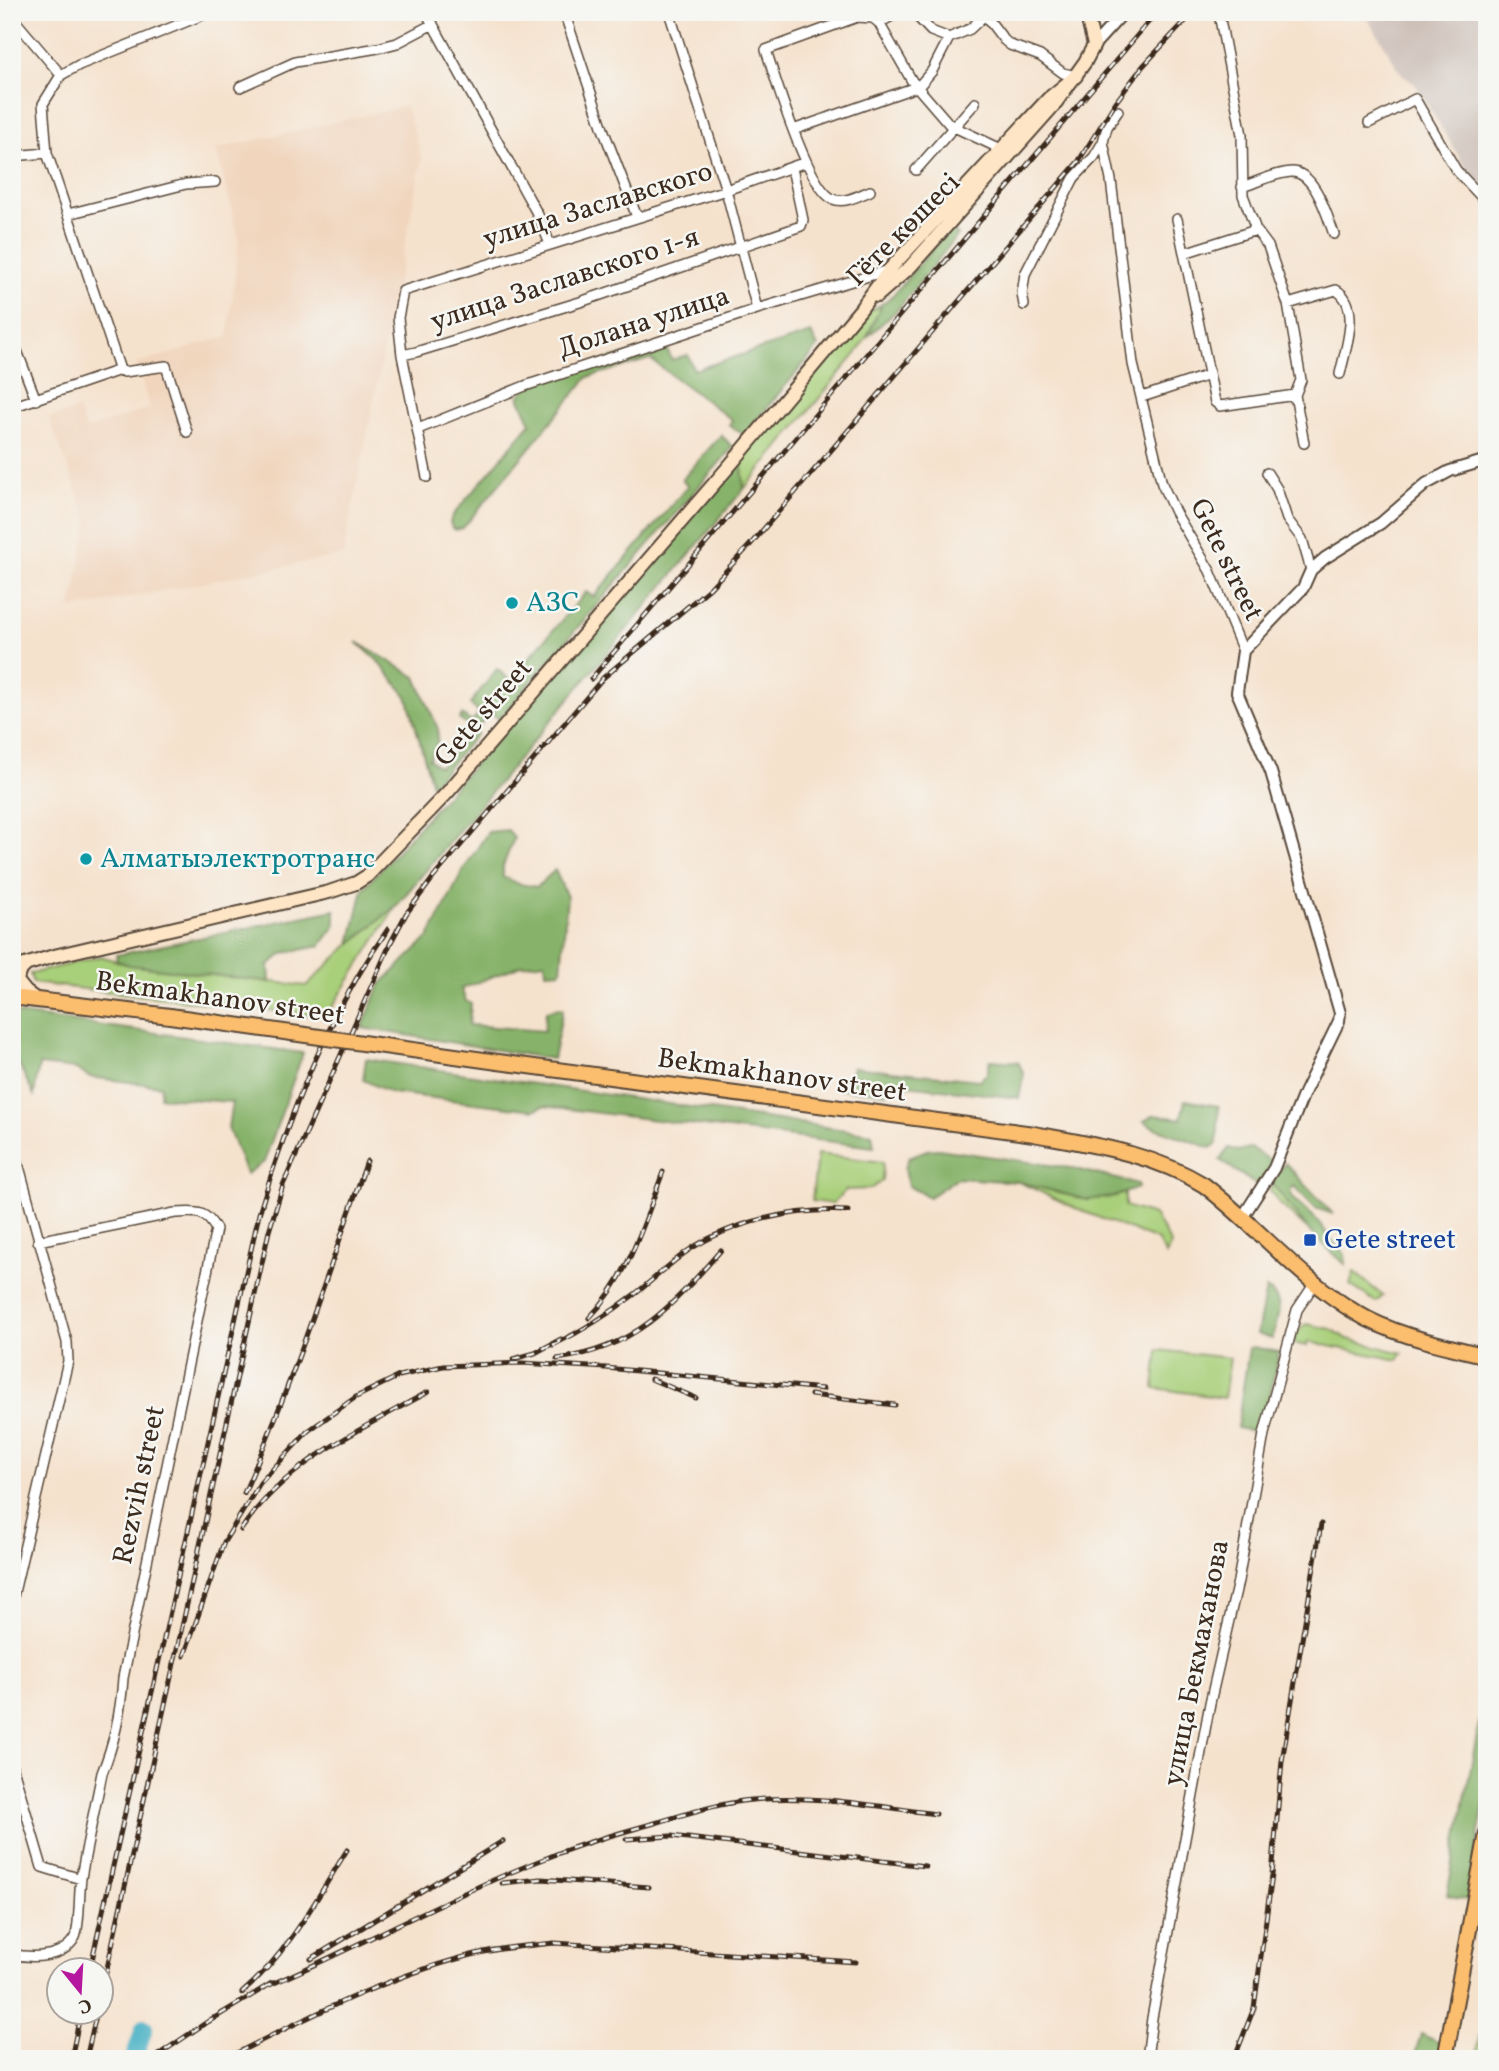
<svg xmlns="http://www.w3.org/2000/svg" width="1499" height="2071" font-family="Vollkorn,serif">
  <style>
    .built { fill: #f1d5bd }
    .industrial { fill: #cec1ba }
    .green { fill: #a8cf79; stroke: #727c4c; stroke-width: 2 }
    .forest { fill: #86b269; stroke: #606e44; stroke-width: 2 }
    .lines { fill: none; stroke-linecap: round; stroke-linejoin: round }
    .river { stroke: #43aec2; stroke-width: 18 }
    .minor-casing { stroke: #574638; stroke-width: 12 }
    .tertiary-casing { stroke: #574638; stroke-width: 14 }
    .secondary-casing { stroke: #574638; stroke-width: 16 }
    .primary-casing { stroke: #574638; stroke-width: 18 }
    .minor { stroke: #fff; stroke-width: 9 }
    .tertiary { stroke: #fff; stroke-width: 10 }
    .secondary { stroke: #fde5c5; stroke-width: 12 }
    .primary { stroke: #fbbd6e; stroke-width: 14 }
    .rail-casing { stroke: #3b2a1e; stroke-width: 5 }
    .rail { stroke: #f6f6f2; stroke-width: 2.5; stroke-dasharray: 8; stroke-linecap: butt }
    .primary-bridge-casing { stroke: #574638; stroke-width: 18; stroke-linecap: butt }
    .primary-bridge { stroke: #fbbd6e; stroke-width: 14 }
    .culture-dot { fill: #0f9aa8; stroke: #f6f6f2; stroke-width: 2.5 }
    .transit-dot { fill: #1a4fb4; stroke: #f6f6f2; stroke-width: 2.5 }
    .labels { text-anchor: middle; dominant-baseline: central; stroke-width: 5; stroke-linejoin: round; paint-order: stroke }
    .street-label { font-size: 28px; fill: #3b2a1e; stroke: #f6f6f2 }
    .culture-label { font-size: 28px; fill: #0d838f; stroke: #f6f6f2; text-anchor: start }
    .transit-label { font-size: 28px; fill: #164399; stroke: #f6f6f2; text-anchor: start }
  </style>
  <rect width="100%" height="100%" fill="#f6f6f2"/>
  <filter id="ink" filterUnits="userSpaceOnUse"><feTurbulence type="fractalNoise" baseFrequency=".0143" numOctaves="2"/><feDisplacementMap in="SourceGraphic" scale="14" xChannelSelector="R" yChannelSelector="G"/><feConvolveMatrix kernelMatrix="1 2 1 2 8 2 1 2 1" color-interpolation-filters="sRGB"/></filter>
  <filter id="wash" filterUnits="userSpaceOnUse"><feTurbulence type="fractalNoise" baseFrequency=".00686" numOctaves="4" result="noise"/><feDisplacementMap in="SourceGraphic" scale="28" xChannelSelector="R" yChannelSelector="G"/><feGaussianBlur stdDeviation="1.57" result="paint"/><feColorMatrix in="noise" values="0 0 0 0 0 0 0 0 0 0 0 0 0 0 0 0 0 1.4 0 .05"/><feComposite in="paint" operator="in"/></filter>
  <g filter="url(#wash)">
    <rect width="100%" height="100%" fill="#f5e2cd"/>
    <path class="built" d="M406,106l16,53 -79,396 -272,54 17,-89 -39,-102 29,-9 8,21 64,-22 -14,-44 92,-28 11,-96 -23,-91z"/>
    <path class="industrial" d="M1364,12h123v183l-11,-10 -61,-101 -14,-11z"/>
    <path class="green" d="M882,304l-14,31 -12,19 -112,135 -3,-32 128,-146z
      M397,905l-71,112 -293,-34 -3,-9 71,-18 28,9 177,21 44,-42z
      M817,1154l66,8 -1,19 -12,8 -24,1 -14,14 -20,-3z
      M1019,1182l68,18 38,-8v14l29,9 17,29 -5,11 -9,-15 -75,-29z
      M1272,1183l37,48 -31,-29 -8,-12z
      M1354,1272l29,24 -7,6 -26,-17z
      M1306,1324l25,5 17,10 55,14 -5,7 -90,-18 -1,4 -14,-3 5,-12z
      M1158,1350l72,8 -6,40 -70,-10z
      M1487,1987v72h-11z"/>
    <path class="forest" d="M950,229l8,6 -61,75 -30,27 15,-33 10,-8z
      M811,333l7,14 -74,88 -15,-10 3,-5 -82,-61 -62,18 -125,151 -8,2 -3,-2 -2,-6 3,-7 78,-92 -12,-26 10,-15 134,-38 5,6 3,10 17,-5 6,15z
      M721,435l12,12 -234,272 -9,-7 -14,17 1,5 -45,51 -25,-89 -30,-36 -20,-18 59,35 22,52 -1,15 -8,15 10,8 33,-35v-3l-13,-10 3,-4 10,7 7,-9 -9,-9 27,-35 13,11 76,-88 8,5 94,-111 -6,-6z
      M741,457l3,32 -347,416 -47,39 13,-55 165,-185z
      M508,830l6,8 -11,28v11l16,7 18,3 18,-17 12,27 -6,74 -15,1 -1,-10 -24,3 -60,24 5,12 5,3 -2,21 75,6 2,-20 13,-3 4,1 -10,50 -191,-31 18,-43 49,-48 35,-68 24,-37z
      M335,910v16l-15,20 -36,7 -15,12 1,17 -141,-17 -12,-4 -1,-6z
      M17,1014l286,39 -39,109 -18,12 -18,-46 4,-26 -72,-5 1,-11 -72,-9 -13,-8 -37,-4 -5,30 -22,-44v-35z
      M366,1059l506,75 2,13 -331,-41 -9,4 -142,-17 -29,-13z
      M990,1060l28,2 6,12 -5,24 -113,-13 -17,8 -52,-4 12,-10 4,-12 126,13 8,-6z
      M1185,1100l34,6 -2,38 -7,4 -55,-20 -11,-7 10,-6 27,4z
      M1229,1148l9,3 13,-3 22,14 -14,25 -39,-27z
      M938,1149l133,19 67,16v4l-25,9 -26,3 -68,-18 -62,-4 -28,19 -21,-11 -3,-18 4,-11 18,-7z
      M1285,1163l48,51 -18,-6 -21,-22 -4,5c3,11 15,17 23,25 12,12 18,27 32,38l1,11 -37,-34 -37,-48z
      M1266,1289c21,11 11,30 6,50l-15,-5z
      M1253,1347l26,5 -10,48 -12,32 -20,-4 12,-80z
      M1487,1681v107l-20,112 -20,-5z
      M1421,2034l21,10 -3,15h-25z"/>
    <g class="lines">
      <path class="river" d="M134,2059l10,-31"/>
    </g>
  </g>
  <g filter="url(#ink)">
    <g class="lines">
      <defs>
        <path id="minor" d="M426,12l112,203 12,29
          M564,12l39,117 34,88
          M669,12l57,178 31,119
          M913,12l18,19 18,7
          M1219,14l23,121 1,60 13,35 12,16 20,58 13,76 -6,15 9,48
          M985,15l19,25 6,5 30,11 23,17 13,3
          M12,17l49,58
          M879,23l20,-11
          M240,87l55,-25 83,-14 19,-5 36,-19
          M1369,123l46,-24 41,71 31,33
          M793,130l126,-44 13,-15 17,-33 21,-9 18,-17
          M1103,142l8,38 22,184 29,120 13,28 35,59 33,80
          M12,156l35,-3
          M916,170l59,-67
          M1242,187c15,-5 33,-14 49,-15 24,-1 36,44 43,62
          M870,191c-10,4 -26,13 -37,8 -25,-10 -58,-121 -67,-149l91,-33 16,1 6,5 33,58 38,44 51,24
          M68,214l118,-30 29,-2
          M1177,219l38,183 5,4 75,-11
          M1184,253l72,-23
          M1288,304l48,-14c26,15 9,60 4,84
          M1024,305l-2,-11 3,-20 49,-96 20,-21 9,-15 4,-15 11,-16
          M12,338l24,62
          M402,355l14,-3 164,-50 221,-76 2,-6 -11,-52
          M1142,397l67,-22
          M12,407l108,-37
          M418,429l107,-43 232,-77 132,-39
          M187,432l-21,-66 -42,6 -4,-2 -73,-217 -4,-49 18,-29 18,-10 131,-53
          M1267,473l10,16 10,30 15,20 9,31
          M427,477l-25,-122 -4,-37 5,-27 323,-101 80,-28
          M12,1141l55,201 1,19 -56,240
          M12,1765l30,102 39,12
          M12,1954c20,5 52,4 63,-17 5,-10 4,-46 6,-59 6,-35 14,-70 21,-105 12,-29 19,-64 21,-95l93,-449c-12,-20 -20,-17 -41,-16l-137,28
          M1147,2059l5,-41 58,-315 28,-122 26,-147 33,-124 18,-27"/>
        <path id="tertiary" d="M1094,45l30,-33
          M1242,1218l32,-50 30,-75 35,-72 1,-8 -69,-241 -34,-80 6,-41 60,-63 8,-18 14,-12 56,-35 45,-39 24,-13 37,-11"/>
        <path id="secondary" d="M877,296l33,-29 144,-162 31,-43 9,-17 -8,-33
          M26,965l-7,7 -2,9 9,11 11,8
          M12,969l42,-13 275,-64 27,-9 11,-7 80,-83 284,-329 129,-154 29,-40 159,-171 28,-23"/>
        <path id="primary" d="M12,997l158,19
          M498,1062l536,72c59,11 118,19 170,51 52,40 95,93 151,127 39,24 88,33 132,44
          M1445,2059l42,-226"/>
      </defs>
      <use href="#minor" class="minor-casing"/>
      <use href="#tertiary" class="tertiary-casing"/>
      <use href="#secondary" class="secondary-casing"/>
      <use href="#primary" class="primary-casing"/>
      <use href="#minor" class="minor"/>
      <use href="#tertiary" class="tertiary"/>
      <use href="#secondary" class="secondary"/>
      <use href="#primary" class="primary"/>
      <defs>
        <path id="rail" d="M591,679l566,-667
          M589,1318c39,-39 55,-95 74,-146
          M553,1345c29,-14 56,-31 82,-51 18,-14 35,-31 54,-44 44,-29 106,-42 159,-39
          M513,1359l22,-6 26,-14
          M557,1359c78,-10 115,-53 164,-109
          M651,1379l45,19
          M811,1395l84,10
          M244,1493c48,-108 84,-221 123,-332
          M241,1530c44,-67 119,-100 187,-138
          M184,1656l40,-114 36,-59 48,-52 48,-34 43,-21 44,-10 79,-3 84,5 217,21
          M626,1839l45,-3 254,30
          M502,1883l39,-4 108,8
          M311,1959l192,-118
          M90,1969l169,-755c30,-100 69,-199 129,-285
          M265,1987c96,-41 187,-93 284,-130 34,-14 70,-24 106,-34 31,-9 64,-20 97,-23 62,-6 124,6 184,14
          M102,1991l167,-760 14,-46 108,-243 15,-28 27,-36 170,-200 107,-90 40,-43 328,-383 37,-59 28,-37 51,-54
          M242,1993c45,-39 74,-93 105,-143
          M206,2023l66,-40
          M71,2059l10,-48
          M86,2059l11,-48
          M152,2059l61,-41
          M225,2059c83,-42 168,-86 259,-107 23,-5 47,-7 70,-9l302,19
          M268,2059h40
          M1234,2059l20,-51 18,-133 10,-114 39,-237"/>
      </defs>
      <use href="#rail" class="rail-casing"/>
      <use href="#rail" class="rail"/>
      <defs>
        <path id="primary-bridge" d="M170,1016l328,46"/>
      </defs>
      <use href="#primary-bridge" class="primary-bridge-casing"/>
      <use href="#primary-bridge" class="primary-bridge"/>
    </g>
  </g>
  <g class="culture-dot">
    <circle cx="512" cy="603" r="7"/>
    <circle cx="86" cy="859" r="7"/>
  </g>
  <rect class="transit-dot" x="1303" y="1233" width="14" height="14" rx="3.5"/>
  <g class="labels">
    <g class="street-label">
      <text transform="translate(598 206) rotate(-17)">улица Заславского</text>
      <text transform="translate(904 230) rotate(-45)">Гёте көшесі</text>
      <text transform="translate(565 280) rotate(-18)">улица Заславского 1-я</text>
      <text transform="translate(644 323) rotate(-18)">Долана улица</text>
      <text transform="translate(1226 560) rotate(64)">Gete street</text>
      <text transform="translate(484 713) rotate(-49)">Gete street</text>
      <text transform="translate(220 999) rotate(8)">Bekmakhanov street</text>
      <text transform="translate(782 1076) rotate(8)">Bekmakhanov street</text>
      <text transform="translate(140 1485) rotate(-78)">Rezvih street</text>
      <text transform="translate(1197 1663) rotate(-79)">улица Бекмаханова</text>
    </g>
    <g class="culture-label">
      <text x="526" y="603">АЗС</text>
      <text x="100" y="859">Алматыэлектротранс</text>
    </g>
    <g class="transit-label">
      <text x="1324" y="1240">Gete street</text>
    </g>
  </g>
  <rect width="1499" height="2071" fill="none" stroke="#f6f6f2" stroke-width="42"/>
  <g transform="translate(80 1991) rotate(162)"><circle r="33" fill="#f6f6f2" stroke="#aba49d" stroke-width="2"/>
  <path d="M0-5L12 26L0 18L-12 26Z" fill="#b5179e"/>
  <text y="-10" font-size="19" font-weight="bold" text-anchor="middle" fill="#3b2a1e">С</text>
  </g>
</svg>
